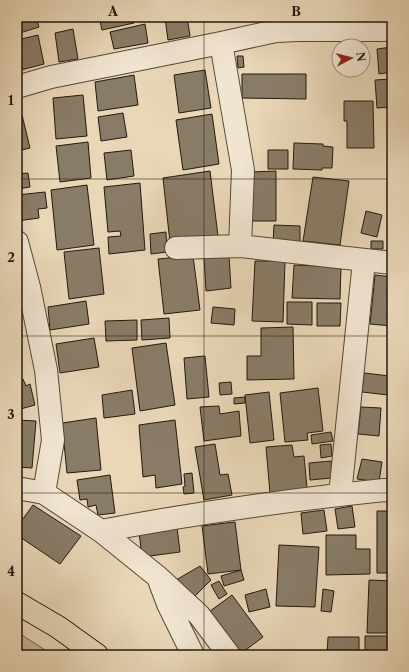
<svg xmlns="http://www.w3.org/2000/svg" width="409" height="672" font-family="'Libre Caslon Text',serif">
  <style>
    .green { fill: #c7b79b; stroke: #746856 }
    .building { fill: #897c67; stroke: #221910 }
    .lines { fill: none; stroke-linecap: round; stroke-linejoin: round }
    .minor-casing { stroke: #54483a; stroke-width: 24 }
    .major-casing { stroke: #221910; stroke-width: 24 }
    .minor { stroke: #f1e5d1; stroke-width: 22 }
    .major { stroke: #e9d7b8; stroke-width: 22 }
    .grid { fill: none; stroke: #221910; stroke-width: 1; stroke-opacity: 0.55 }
    .neatline { fill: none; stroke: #221910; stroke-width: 1.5 }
    .grid-label { font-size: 13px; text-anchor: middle; font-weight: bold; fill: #221910 }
  </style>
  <rect width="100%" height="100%" fill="#e9d7b8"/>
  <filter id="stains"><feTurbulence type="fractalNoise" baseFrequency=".005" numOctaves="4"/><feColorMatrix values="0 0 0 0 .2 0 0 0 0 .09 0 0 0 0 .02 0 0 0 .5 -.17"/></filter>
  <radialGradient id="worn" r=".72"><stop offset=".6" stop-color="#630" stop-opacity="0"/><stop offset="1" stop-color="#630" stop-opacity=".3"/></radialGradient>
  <path class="green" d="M17,632l36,23h-36z"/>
  <path class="building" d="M17,17h19l3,10 -22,7z
    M99,17h34l1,6 -32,7z
    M169,17h18l3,19 -22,4 -3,-22z
    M145,24l3,19 -34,6 -4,-17z
    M73,29l5,30 -19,3 -4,-29z
    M38,35l6,29 -27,7v-31z
    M392,47v25l-13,2 -2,-25z
    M237,56h6l1,11 -6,1z
    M205,70l6,38 -32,5 -5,-38z
    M242,74h64v25l-64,-1z
    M134,75l4,30 -40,6 -3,-29z
    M392,79v28l-15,1 -2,-28z
    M83,95l4,41 -31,3 -3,-41z
    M344,101h29l1,47h-27v-27h-3z
    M388,111h4v24h-4z
    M123,113l4,24 -26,4 -3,-24z
    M212,114l7,50 -36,6 -7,-50z
    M22,115l8,33 -13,3v-35z
    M88,142l3,36 -31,4 -4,-36z
    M294,143l29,1v2l10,1 -1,21h-10v2l-29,-1z
    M392,144v33l-3,-1z
    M131,150l3,26 -27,4 -3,-27z
    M268,150h20v19h-20z
    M210,171l8,65 -48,7 -7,-65z
    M276,171v50h-26l1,-49z
    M28,173l2,14 -13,2v-15z
    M313,177l36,4 -9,64 -37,-4z
    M140,183l5,67 -36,4 -1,-17 13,-1 -1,-5 -12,1 -4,-45z
    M87,185l7,60 -37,5 -6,-60z
    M45,192l2,16 -9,1 1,9 -22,3v-26z
    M366,211l16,4 -5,22 -16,-4z
    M274,225l26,1v19l-27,-1z
    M166,232l1,20 -16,2 -1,-20z
    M371,241h12v8h-12z
    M99,248l5,46 -35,5 -5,-47z
    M193,256l7,54 -36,4 -6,-55z
    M229,256l2,32 -25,3 -2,-33z
    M255,261h30l-2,61 -31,-1z
    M294,265l47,2 -1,32 -48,-1z
    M375,275l17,2v49l-22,-2z
    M86,301l3,23 -39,6 -2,-23z
    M287,302h25v23l-25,-1z
    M317,303h24l-1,23h-23z
    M213,307l22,2 -1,16 -23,-2z
    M169,318l1,20 -28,2 -1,-20z
    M137,320v20l-31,1 -1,-20z
    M293,327l1,52 -47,1v-24h14v-28z
    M94,338l5,29 -39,6 -4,-29z
    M166,343l9,62 -35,6 -8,-63z
    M205,356l4,41 -22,2 -3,-41z
    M364,373l26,3 -2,19 -26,-3z
    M23,379l3,7 4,-2 5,21 -18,5v-30z
    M231,382l1,12 -12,1 -1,-12z
    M318,388l5,43 -16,2 1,7 -23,2 -5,-49z
    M132,390l3,24 -31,4 -2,-23z
    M269,392l5,48 -24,3 -5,-48z
    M245,397v6l-11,1v-6z
    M219,406l1,8 19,-3 2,25 -37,5 -4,-34z
    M361,407l20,1 -2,28 -21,-2z
    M96,418l5,52 -34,3 -5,-50z
    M17,420l19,1 -4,47 -15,-1z
    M175,420l7,64 -26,4 -1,-13 -12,2 -4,-52z
    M331,432l2,9 -21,3 -1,-9z
    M215,444l5,31 8,-1 4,21 -28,5 -9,-53z
    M331,444l1,12 -11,2 -1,-13z
    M292,445l2,12 10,-1 3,32 -37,5 -4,-46z
    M362,459l20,3 -3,20 -22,-3z
    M331,461l1,17 -22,2 -1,-17z
    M192,473l2,20 -10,1 -1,-7 2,-1 -1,-12z
    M110,475l5,38 -17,2 -2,-10 -8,2 -1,-8 -7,1 -3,-20z
    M33,505l48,31 -21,28 -43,-29v-8z
    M352,506l3,21 -17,2 -3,-20z
    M324,510l3,21 -24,3 -2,-21z
    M377,511h15v62h-15z
    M235,522l6,48 -33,4 -6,-48z
    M177,527l3,25 -38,5 -3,-25z
    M326,535h30v14h14v25l-44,1z
    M279,545l40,2 -4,60 -39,-1z
    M200,566l11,14 -19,19 -16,-19z
    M241,570l3,10 -20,6 -3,-10z
    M369,580l23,1v52h-25z
    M219,581l8,13 -8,5 -8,-14z
    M266,589l4,18 -21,5 -4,-17z
    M323,589l11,2 -3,21 -10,-1z
    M232,595l31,42 -24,18 -33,-41z
    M365,636h27v19h-27z
    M328,637h31v18h-32z"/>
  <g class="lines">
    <defs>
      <path id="minor" d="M221,43l22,127 -3,76
        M17,87l34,-10 170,-34 55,-12 22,-1h94
        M17,242l12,45 17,83 7,70 -9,53
        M176,248l64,-2 152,17
        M17,488l27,5 57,38 57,46 41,38 30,40
        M340,495l24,-234
        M101,531c94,-18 188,-31 283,-41l8,1
        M159,580l9,24 25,51"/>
      <path id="major" d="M17,603l41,24 39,28"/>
    </defs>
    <use href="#minor" class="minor-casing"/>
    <use href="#major" class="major-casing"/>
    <use href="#minor" class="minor"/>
    <use href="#major" class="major"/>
  </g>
  <path class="grid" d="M204,17v638M17,179h375M17,336h375M17,493h375"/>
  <rect width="409" height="672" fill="none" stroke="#e9d7b8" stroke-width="44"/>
  <g transform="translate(351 58) rotate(83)"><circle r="19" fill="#f1e5d1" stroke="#9e9384"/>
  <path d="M0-3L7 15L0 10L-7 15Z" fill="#8f2418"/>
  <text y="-6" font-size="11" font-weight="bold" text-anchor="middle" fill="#221910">N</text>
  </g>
  <rect x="22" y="22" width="365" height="628" class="neatline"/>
  <g class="grid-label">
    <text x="113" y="16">A</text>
    <text x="296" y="16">B</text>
    <text x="11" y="105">1</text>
    <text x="11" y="262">2</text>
    <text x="11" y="419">3</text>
    <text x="11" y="576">4</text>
  </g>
  <rect width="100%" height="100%" filter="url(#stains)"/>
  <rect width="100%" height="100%" fill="url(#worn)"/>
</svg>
